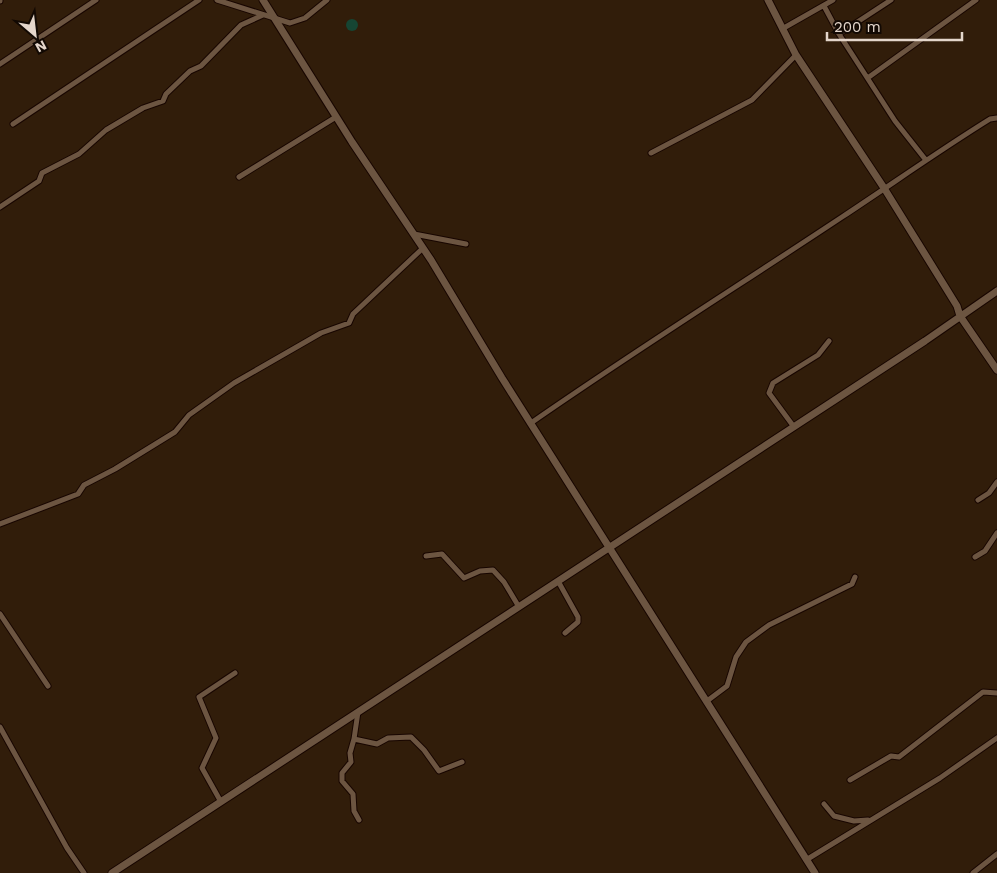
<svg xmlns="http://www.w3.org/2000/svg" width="997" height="873" font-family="'Work Sans',sans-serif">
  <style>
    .green { fill: #164533 }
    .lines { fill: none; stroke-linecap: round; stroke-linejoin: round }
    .street-casing { stroke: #180600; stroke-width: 7 }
    .secondary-casing { stroke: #180600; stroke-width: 9 }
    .street { stroke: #6c5541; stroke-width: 5 }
    .secondary { stroke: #6c5541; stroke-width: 7 }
  </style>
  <rect width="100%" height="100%" fill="#311d0a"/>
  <path class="green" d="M346 25a6 6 0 1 1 12 0a6 6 0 1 1-12 0Z"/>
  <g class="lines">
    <defs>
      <path id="street" d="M217,0l73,23 15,-5 22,-18
        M0,1v-1
        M824,6l15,28 56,87 30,38
        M782,29l51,-29
        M839,34l52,-34
        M0,64l96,-64
        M869,77l107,-77
        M13,124l186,-124
        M651,153l101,-53 44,-45
        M239,177l97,-60
        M0,207l39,-26 3,-8 37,-19 27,-24 37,-22 20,-7 3,-7 24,-23 11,-5 40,-41 22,-10
        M414,234l52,10
        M531,423c102,-71 207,-137 311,-206 50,-33 98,-67 148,-98l7,-1
        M794,427l-25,-34 4,-10 45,-28 11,-14
        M978,500l11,-7 8,-11
        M0,524l78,-30 6,-9 31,-16 60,-37 14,-17 45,-32 87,-50 28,-10 4,-9 70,-66
        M426,556l16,-2 22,24 16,-7 13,-1 11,12 15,25
        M975,557l10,-6 12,-18
        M558,581l20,36v5l-13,11
        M0,614l48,72
        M707,701l20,-15 9,-29 10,-15 23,-17 83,-41 3,-7
        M358,712l-4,27 23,5 11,-6 23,-1 13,13 15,21 23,-9
        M0,727l67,121 17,25
        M354,739l-4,14 1,9 -9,11v8l11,13 1,17 5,9
        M850,780l41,-24 8,1 84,-65 14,1
        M221,802l-19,-34 14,-30 -17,-41 36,-24
        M824,804l10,12 20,5 14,-1
        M806,860l134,-82 57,-40
        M973,873l24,-19"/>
      <path id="secondary" d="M263,0l89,142 79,118 71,118 313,495
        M768,0l28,55 88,133 73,118 3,10 37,54
        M112,873l813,-532 72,-50"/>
    </defs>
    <use href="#street" class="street-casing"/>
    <use href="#secondary" class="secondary-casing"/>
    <use href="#street" class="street"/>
    <use href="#secondary" class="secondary"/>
  </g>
  <g transform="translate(35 35) rotate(152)" stroke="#120903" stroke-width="4" paint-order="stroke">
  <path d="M0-4L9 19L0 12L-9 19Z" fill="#e4d6cb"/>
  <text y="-8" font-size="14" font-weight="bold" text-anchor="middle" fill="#e4d6cb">N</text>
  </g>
  <path d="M827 32v8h135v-8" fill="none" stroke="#e4d6cb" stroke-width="2.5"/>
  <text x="834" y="32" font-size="15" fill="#e4d6cb" stroke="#120903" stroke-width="4" paint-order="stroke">200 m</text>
</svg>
